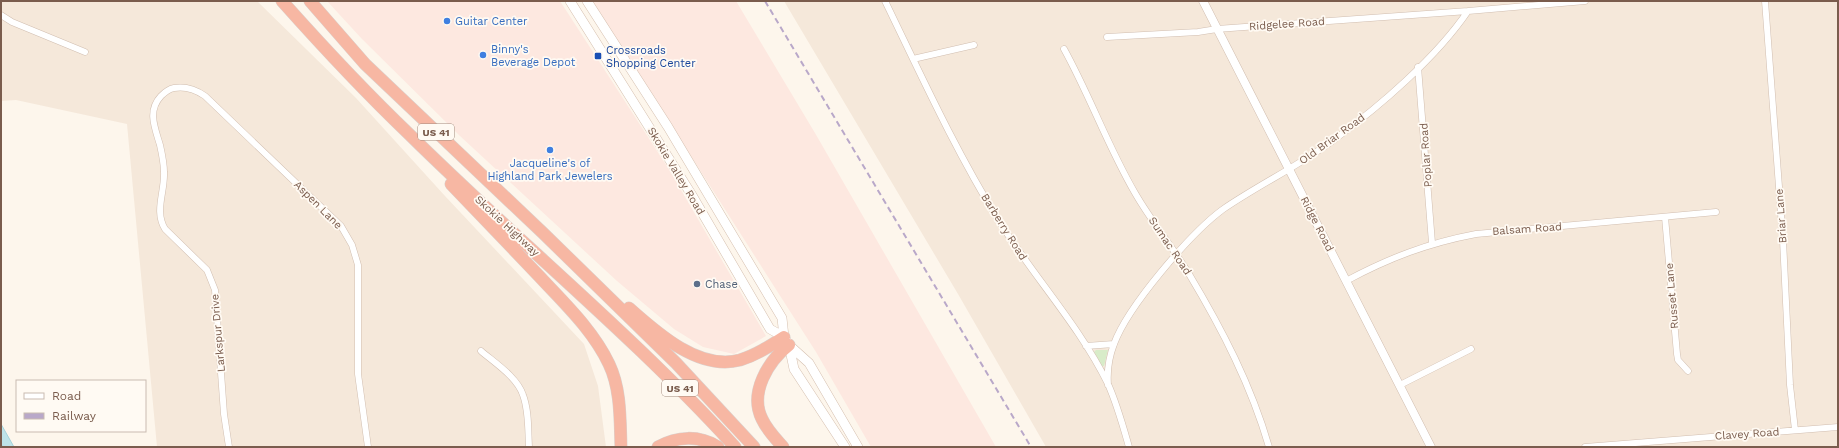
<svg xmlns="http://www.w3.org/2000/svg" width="1839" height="448" font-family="'Work Sans',sans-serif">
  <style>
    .residential { fill: #f5e8da }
    .commercial { fill: #fde8e0 }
    .green { fill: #d8ecc9 }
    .water { fill: #bfe3e8; stroke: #a5d3da }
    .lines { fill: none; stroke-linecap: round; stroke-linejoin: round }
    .minor-casing { stroke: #d1beb0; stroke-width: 7 }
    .tertiary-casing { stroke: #d1beb0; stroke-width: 9 }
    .secondary-casing { stroke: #d6c0b0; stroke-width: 10 }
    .motorway-casing { stroke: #dad1cd; stroke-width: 13 }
    .minor { stroke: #fff; stroke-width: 6 }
    .tertiary { stroke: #fff; stroke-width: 8 }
    .secondary { stroke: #fff; stroke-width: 9 }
    .motorway { stroke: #f7b7a3; stroke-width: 12 }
    .rail { stroke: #b9a8c9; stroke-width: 2; stroke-dasharray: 6 4; stroke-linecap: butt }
    .shop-dot { fill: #3f7fe0; stroke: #fffaf3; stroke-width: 1.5 }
    .transit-dot { fill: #1a4fb4; stroke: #fffaf3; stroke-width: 1.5 }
    .service-dot { fill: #5c6f8a; stroke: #fffaf3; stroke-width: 1.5 }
    .labels { text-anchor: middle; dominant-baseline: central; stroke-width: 3.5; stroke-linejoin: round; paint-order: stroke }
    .shield { fill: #fffaf3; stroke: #a28b7f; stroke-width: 1 }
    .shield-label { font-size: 10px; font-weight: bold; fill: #7a5c4d }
    .shop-label { font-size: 11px; fill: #366cbe; stroke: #fffaf3; text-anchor: start }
    .street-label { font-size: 11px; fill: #7a5c4d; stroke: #fffaf3 }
    .transit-label { font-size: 11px; fill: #164399; stroke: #fffaf3; text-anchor: start }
    .service-label { font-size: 11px; fill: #4e5e75; stroke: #fffaf3; text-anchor: start }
  </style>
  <rect width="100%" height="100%" fill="#fdf6ec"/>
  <path class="residential" d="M1,1h256l99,97 89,98 139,148 14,42 8,61h-449l-30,-323 -111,-24 -15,1z
    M784,1h1054v446h-792l-88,-153z"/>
  <path class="commercial" d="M327,1h233l110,170 96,165 -32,18 -31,-7 -29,-18 -57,-48 -157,-145 -98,-97z
    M592,1h144l79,132 181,314h-125l-55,-95z"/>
  <path class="green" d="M1096,350h12l-4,16h-2l-8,-14z"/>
  <path class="water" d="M1,424l13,23h-11l-2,-3z"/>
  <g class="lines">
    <defs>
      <path id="minor" d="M885,1c36,74 70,149 114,220 34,55 80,104 109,163 9,20 15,42 21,63
        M1765,1l18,239 7,145 5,45
        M1,15l11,7 73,30
        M1107,37l91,-5 19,-3 251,-18
        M1064,49c26,47 44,98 71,144 16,28 37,53 54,81 33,55 62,111 80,173
        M913,59l61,-14
        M1418,67l14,176
        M1665,217l12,137 1,6 10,11
        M1346,281c43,-23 82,-38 130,-47l240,-22
        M1086,346l28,-2
        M481,351c14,12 36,26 42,44 6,16 5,35 6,52
        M1108,385c-1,-13 1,-28 6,-41 14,-38 76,-110 108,-134 36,-25 77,-44 113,-71 45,-33 101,-81 133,-128l117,-10
        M1400,385l71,-36
        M229,447l-5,-33 -9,-124 -8,-20 -42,-41c-11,-18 0,-37 -1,-57 0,-9 -2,-18 -4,-27 -5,-17 -13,-34 1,-49 4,-4 8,-7 13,-8 12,-2 21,1 31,8l136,130 11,19 6,20v109l10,73
        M1585,447l253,-20"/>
      <path id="tertiary" d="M1203,1l228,446"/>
      <path id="secondary" d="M570,1l123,196 77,132 14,8
        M587,1l81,126 114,191 2,19 5,8 20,18 49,84
        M789,345l5,24 51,78"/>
      <path id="motorway" d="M282,1c41,46 83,91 128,134 107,106 224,201 325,312
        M310,1l55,63 178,169 133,130 78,84
        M451,184c29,30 58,61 88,92 25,27 54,54 70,88 12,25 11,55 12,83
        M629,308c28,25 70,63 111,52 16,-5 30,-14 44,-23
        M658,447c19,-11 41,-12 60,0
        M783,447c-8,-9 -16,-17 -21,-28 -13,-26 6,-58 27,-74"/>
    </defs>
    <use href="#minor" class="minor-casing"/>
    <use href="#tertiary" class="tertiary-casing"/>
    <use href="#secondary" class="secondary-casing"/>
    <use href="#motorway" class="motorway-casing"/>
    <use href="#minor" class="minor"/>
    <use href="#tertiary" class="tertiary"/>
    <use href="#secondary" class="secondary"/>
    <use href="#motorway" class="motorway"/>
    <path class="rail" d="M765,1l266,446"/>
  </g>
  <g class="shop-dot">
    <circle cx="447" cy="21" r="4"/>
    <circle cx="483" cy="55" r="4"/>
    <circle cx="550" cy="150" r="4"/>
  </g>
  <rect class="transit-dot" x="594" y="52" width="8" height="8" rx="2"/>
  <circle class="service-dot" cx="697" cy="284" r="4"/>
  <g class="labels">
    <g class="shield">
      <rect x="418" y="124" width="36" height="16" rx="3"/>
      <rect x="662" y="380" width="36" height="16" rx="3"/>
    </g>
    <g class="shield-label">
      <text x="436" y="132">US 41</text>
      <text x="680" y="388">US 41</text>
    </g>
    <g class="shop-label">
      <text x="455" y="21">Guitar Center</text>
      <text x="491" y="49">Binny's<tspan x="491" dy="13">Beverage Depot</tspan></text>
      <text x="550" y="163" text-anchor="middle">Jacqueline's of<tspan x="550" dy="13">Highland Park Jewelers</tspan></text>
    </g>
    <g class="street-label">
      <text transform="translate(1287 24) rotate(-4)">Ridgelee Road</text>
      <text transform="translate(1332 139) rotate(-36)">Old Briar Road</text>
      <text transform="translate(1426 155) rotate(-94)">Poplar Road</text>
      <text transform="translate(676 171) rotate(59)">Skokie Valley Road</text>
      <text transform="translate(318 205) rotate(45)">Aspen Lane</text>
      <text transform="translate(1781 216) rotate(-94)">Briar Lane</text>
      <text transform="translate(1317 224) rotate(63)">Ridge Road</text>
      <text transform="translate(507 226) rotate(43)">Skokie Highway</text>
      <text transform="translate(1004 227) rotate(58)">Barberry Road</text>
      <text transform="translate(1527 229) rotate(-4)">Balsam Road</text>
      <text transform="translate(1170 246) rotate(56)">Sumac Road</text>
      <text transform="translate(1672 296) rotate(-95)">Russet Lane</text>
      <text transform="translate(218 333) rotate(-95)">Larkspur Drive</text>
      <text transform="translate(1747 434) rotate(-4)">Clavey Road</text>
    </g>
    <g class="transit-label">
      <text x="606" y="50">Crossroads<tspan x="606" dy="13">Shopping Center</tspan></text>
    </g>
    <g class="service-label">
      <text x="705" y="284">Chase</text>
    </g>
  </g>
  <rect width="1839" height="448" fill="none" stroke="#7a5c4d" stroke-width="4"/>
  <rect x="16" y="380" width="130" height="52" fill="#fffaf3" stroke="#cabbb1"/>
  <rect x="24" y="393" width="20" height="6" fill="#ffffff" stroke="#cabbb1"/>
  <text x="52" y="400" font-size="12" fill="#7a5c4d">Road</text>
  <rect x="24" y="413" width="20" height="6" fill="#b9a8c9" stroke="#cabbb1"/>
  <text x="52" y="420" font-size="12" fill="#7a5c4d">Railway</text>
</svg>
